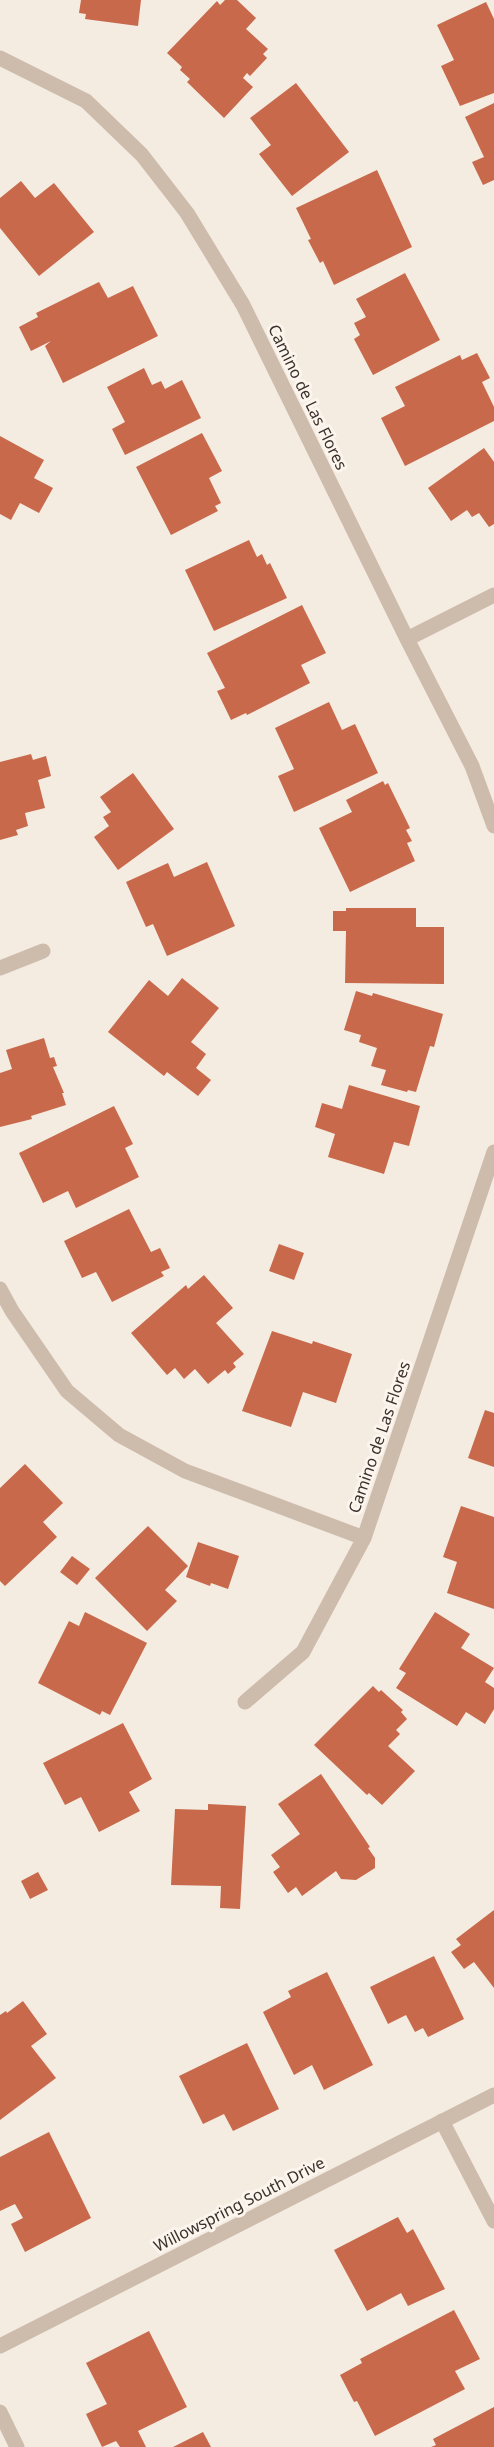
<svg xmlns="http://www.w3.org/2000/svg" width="494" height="2447" font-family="'Noto Sans',sans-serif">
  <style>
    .building { fill: #c8694b }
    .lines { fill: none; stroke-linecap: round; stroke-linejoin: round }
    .minor { stroke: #cdbbac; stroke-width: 15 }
    .tertiary { stroke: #cdbbac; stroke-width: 15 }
    .labels { text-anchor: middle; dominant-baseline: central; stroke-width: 6; stroke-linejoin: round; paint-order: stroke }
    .street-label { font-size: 16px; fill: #3b302b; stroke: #fbf5ee }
  </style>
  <rect width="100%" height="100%" fill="#f4ebe1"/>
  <path class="building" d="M81,0h60l-3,26 -53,-7 1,-5 -7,-1z
    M225,0h12l19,18 -10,11 22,20 -5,5 4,4 -17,18 -3,-3 -4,5 10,9 -29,31 -37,-36 3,-3 -10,-9 2,-3 -15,-14 50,-52 3,4z
    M486,2l8,17v74l-34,13 -19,-40 13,-6 -17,-35z
    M296,83l53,69 -57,44 -33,-42 12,-9 -21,-27z
    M494,103v77l-11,5 -11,-23 12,-5 -19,-40z
    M377,170l35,77 -78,38 -11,-24 -3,2 -12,-23 3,-1 -15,-31z
    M21,181l14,17 19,-15 40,49 -55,44 -39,-48v-30z
    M405,273l35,67 -67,35 -19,-36 6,-4 -6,-12 12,-6 -10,-18z
    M99,282l9,16 25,-12 25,50 -95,47 -18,-37 6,-5 -20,10 -12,-24 19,-10 -2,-4z
    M477,353l13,25 -8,4 12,25v14l-89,45 -24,-48 24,-12 -10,-19 65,-32 2,5z
    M144,368l8,17 9,-4 4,8 17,-9 19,38 -76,37 -13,-26 13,-7 -18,-35z
    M202,433l20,38 -13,7 12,25 -6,3 3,5 -47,24 -35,-68z
    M0,436l44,24 -10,18 19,10 -14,25 -19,-10 -9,17 -11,-6z
    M484,448l10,14v62l-5,3 -10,-14 -7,4 -5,-7 -16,11 -23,-33z
    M249,540l8,17 5,-3 5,11 3,-2 17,35 -73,33 -29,-61z
    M302,605l24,48 -25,12 9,18 -63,32 -1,-2 -15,7 -14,-29 8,-3 -18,-35z
    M329,702l13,28 13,-6 23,49 -84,39 -16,-36 16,-7 -19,-41z
    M31,754l2,6 13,-4 5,20 -13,4 7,28 -20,5 3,13 -12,4 2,5 -18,5v-78z
    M133,773l41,56 -56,41 -24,-33 15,-11 -6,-9 8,-5 -11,-15z
    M383,781l2,4 3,-2 22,45 -4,2 6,11 -5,2 8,18 -65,31 -31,-64 33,-16 -6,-12z
    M207,862l28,64 -68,30 -14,-32 -7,3 -20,-45 42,-19 6,14z
    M346,908h70v19h28v57l-99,-1 1,-52h-13v-20h13z
    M182,978l37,30 -28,34 15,12 -10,14 15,12 -13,16 -31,-24 -3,4 -56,-44 41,-52 19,16z
    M356,991l16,5 1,-3 70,21 -9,33 -4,-1 -14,46 -8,-2 -1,2 -26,-7 5,-15 -15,-4 6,-18 -18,-6 2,-7 -17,-5z
    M44,1038l6,20 4,-1 3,9 -4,1 11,26h-2l4,12 -35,11 1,3 -32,8v-54l12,-4 -6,-19z
    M349,1085l71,21 -11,40 -15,-4 -10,32 -56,-17 7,-23 -20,-7 7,-24 20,6z
    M114,1106l19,38 -8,4 14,29 -63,31 -8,-17 -25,12 -24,-50z
    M129,1209l22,43 9,-4 10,20 -9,4 3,4 -52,26 -16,-30 -14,6 -18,-37z
    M279,1244l25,9 -10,27 -25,-9z
    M204,1275l29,33 -17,15 28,31 -11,9 3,4 -8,7 -3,-4 -17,14 -13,-15 -11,10 -9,-11 -8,7 -36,-42 55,-48 2,4z
    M272,1331l40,13 1,-3 39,13 -16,49 -33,-11 -12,35 -49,-16z
    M485,1410l9,3v54l-26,-9z
    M25,1464l38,39 -20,19 14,15 -52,49 -5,-5v-93z
    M461,1506l33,11v92l-47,-16 10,-31 -14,-5z
    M148,1526l40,40 -23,24 12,11 -30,30 -52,-53z
    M198,1542l41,14 -11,33 -17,-6 -1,3 -24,-9z
    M72,1556l18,13 -13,16 -17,-13z
    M85,1612l62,31 -37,72 -8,-4 -2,4 -62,-32 31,-62 10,5z
    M435,1612l35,22 -9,14 33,20 -9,14 9,6v21l-9,15 -19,-12 -9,14 -61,-38 10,-15 -7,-4z
    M373,1686l6,6 2,-2 22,20 -2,2 6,7 -11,11 4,4 -12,12 27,25 -33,34 -13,-12 -2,2 -53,-50z
    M123,1723l29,56 -23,13 11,19 -41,21 -18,-35 -16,8 -22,-42z
    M321,1774l49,73 -2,1 7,10v10l-19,12 -15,-1 -5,-8 -34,25 -6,-9 -8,6 -15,-21 7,-5 -9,-12 29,-21 -22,-30z
    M208,1804l38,2 -6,103 -20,-1 1,-22 -50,-1 4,-76 33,1z
    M38,1872l10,18 -18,9 -9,-18z
    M494,1910v78l-20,-26 -10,7 -13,-17 10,-7 -5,-6z
    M434,1956l30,63 -36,18 -5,-9 -8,4 -9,-17 -18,9 -18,-37z
    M327,1972l46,93 -49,25 -12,-25 -18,10 -31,-63 28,-15 -3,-6z
    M23,2001l24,33 -16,12 25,32 -56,42v-105l6,-4 1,2z
    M247,2043l32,66 -46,22 -9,-17 -21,10 -24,-48z
    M49,2132l42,86 -66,34 -14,-28 12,-6 -8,-14 -15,7v-54z
    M398,2217l9,16 6,-4 32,60 -37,17 -7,-13 -34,18 -33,-61z
    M454,2310l26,49 -25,12 10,18 -90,47 -18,-35 -3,1 -14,-27 22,-12 -2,-4z
    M149,2331l38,76 -49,24 8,16h-26l-4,-6 -14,6 -16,-33 21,-10 -21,-41z
    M494,2407v40h-63l5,-2 -3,-6z
    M203,2432l8,15h-38z"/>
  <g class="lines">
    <path class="minor" d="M0,58l86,43 56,54 45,58 56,92 164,334 65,127 22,60
      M407,639l87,-44
      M0,968l43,-17
      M0,1289l12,22 55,80 52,44 66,36 179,67
      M245,1702l58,-50 61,-114 130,-386
      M442,2121l52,100
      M0,2412l17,35"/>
    <path class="tertiary" d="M0,2346l494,-251"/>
  </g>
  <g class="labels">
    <g class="street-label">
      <text transform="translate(308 397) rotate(64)">Camino de Las Flores</text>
      <text transform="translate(379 1437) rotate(-71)">Camino de Las Flores</text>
      <text transform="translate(239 2204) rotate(-27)">Willowspring South Drive</text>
    </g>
  </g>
</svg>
